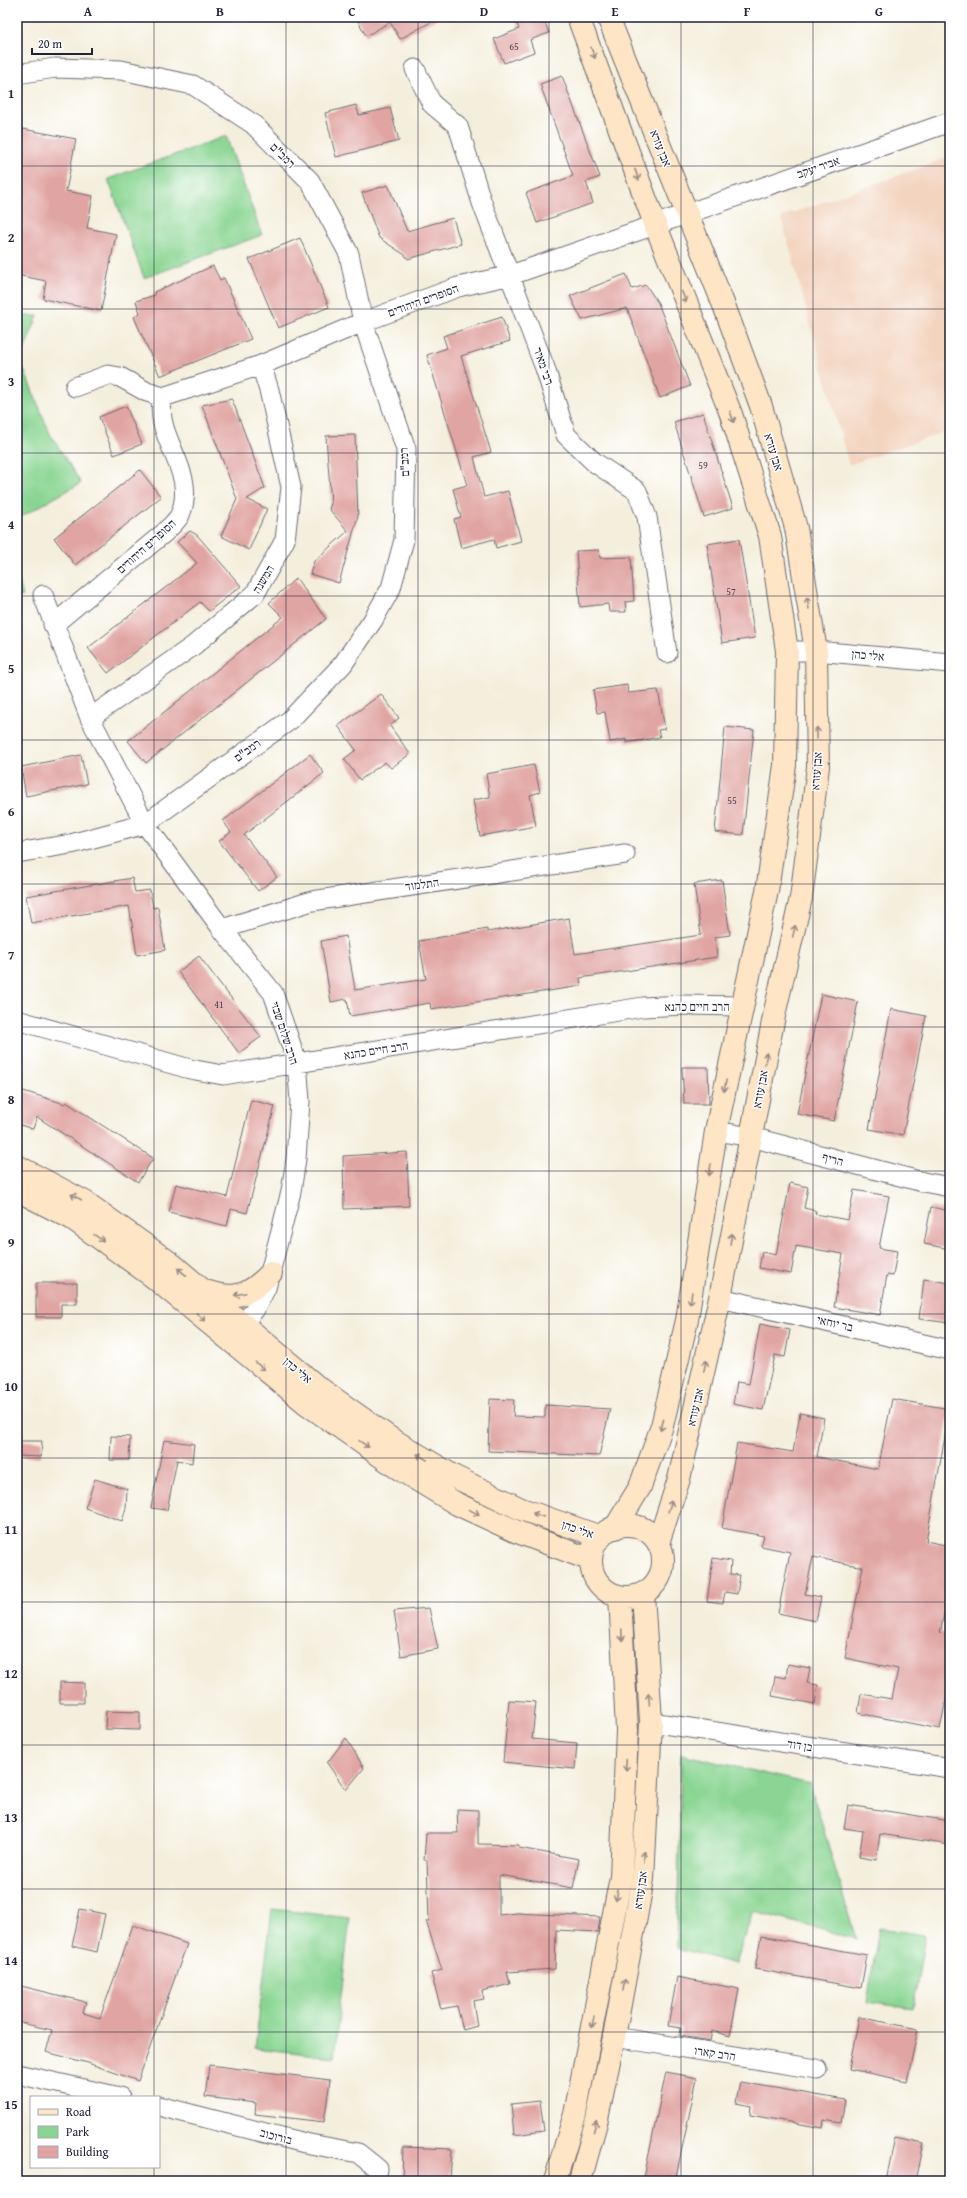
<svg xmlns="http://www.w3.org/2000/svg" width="967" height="2198" font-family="'Gentium Book Plus','Frank Ruhl Libre',serif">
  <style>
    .built { fill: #f3d4bf }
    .green { fill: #8ad593; stroke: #567c67 }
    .building { fill: #e0a4a2 }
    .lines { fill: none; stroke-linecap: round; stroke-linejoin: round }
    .street-casing { stroke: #6c6a74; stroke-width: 21 }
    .secondary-casing { stroke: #6c6a74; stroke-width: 24 }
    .street { stroke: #fff; stroke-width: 19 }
    .secondary { stroke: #fde5c5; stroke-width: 22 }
    .oneway { stroke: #9a8d87 }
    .grid { fill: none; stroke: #22223b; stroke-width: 1; stroke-opacity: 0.55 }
    .labels { text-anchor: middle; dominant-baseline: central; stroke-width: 3; stroke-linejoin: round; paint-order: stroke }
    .number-label { font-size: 10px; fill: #524255 }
    .street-label { font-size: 12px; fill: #22223b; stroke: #fff }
    .neatline { fill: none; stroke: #22223b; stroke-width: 1.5 }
    .grid-label { font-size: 13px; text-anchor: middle; font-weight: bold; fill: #22223b }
  </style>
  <rect width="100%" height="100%" fill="#fff"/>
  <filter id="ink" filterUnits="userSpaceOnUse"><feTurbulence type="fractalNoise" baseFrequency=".025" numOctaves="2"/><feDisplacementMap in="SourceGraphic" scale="8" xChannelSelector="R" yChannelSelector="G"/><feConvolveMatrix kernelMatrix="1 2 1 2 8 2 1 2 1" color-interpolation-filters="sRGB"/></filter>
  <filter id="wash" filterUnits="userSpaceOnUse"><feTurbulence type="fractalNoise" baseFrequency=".012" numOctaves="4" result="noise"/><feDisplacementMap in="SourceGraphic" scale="16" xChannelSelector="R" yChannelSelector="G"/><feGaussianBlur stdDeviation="0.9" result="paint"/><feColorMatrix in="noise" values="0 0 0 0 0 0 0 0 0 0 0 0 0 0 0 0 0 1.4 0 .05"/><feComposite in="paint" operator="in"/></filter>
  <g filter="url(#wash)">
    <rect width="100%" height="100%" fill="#f4efdd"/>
    <path class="built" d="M950,157v273l-101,35 -68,-248z"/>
    <path class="green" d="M226,136l36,99 -118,43 -36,-99z
      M17,316h21l-18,44 30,74 31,49 -64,36z
      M17,574l6,22 -6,1z
      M681,1754l129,30 46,155 -103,-28 -18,53 -58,-16z
      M272,1909l78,9 -16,139 -79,-9z
      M879,1928l46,7 -12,74 -46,-7z"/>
    <g id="blocks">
      <path class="building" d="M356,17h84l-40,22 -10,-17 -24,14z
        M514,17h29l6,16 -19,7 4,12 -30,11 -10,-24 25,-10z
        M562,76l38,101 -14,5 7,21 -56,20 -11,-30 47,-17 -33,-92z
        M356,105l3,10 31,-7 9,33 -63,16 -11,-44z
        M23,129l53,10 -10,52 27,5 -6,32 29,6 -15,77 -58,-12 3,-18 -29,-6v-72l3,-17 -3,-1v-40h3z
        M388,185l19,46 46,-13 8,26 -53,15 -3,-4 -26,-17 -17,-45z
        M300,238l29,69 -51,21 -29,-69z
        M213,266l7,14 4,-2 27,61 -91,37 -26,-59 6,-4 -4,-12 19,-6 -1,-3z
        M626,274l6,15 14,-4 12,18 32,83 -30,12 -33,-90 -45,12 -12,-24z
        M502,317l8,24 -49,15 30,96 -17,5 10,40 24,-6 13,50 -25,7 -2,-9 -33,9 -7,-29 7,-2 -8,-28 14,-4 -40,-130 20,-7 -4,-12z
        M232,399l33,89 -18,11 20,10 -18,41 -28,-14 16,-37 -35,-94z
        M126,406l16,38 -28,11 -15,-38z
        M703,413l30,95 -29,9 -30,-95z
        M355,435l3,81 -19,67 -29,-9 4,-13 34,-30 -19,-22 2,-6 -5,-67z
        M140,470l21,27 -86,68 -21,-27z
        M190,531l7,4 44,51 -32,25 -9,-9 -92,71 -20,-25 109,-85 -20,-21z
        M739,539l16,99 -33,5 -15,-99z
        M599,550l1,8 31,-1 3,44 -9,1 1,10h-17l-1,-8 -28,3 -4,-56z
        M296,578l30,41 -180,144 -18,-22 155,-124 -14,-14z
        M627,685l1,8 30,-3 7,39 -7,1 2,7 -34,6v-4l-16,3 -5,-30 -8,1 -4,-23z
        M381,694l18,24 -9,8 20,28 -19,14 -6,-6 -25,18 -16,-21 12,-9 -18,-24z
        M725,727l29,3 -11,105 -28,-3z
        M310,754l14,19 -80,62 33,42 -19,14 -39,-50 12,-9 -8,-11z
        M81,755l6,29 -61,12 -5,-29z
        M534,765l6,27 -10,3 6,31 -56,10 -7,-36 17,-3 -4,-23z
        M132,878l3,14 15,-2 3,18 5,-1 7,43 -28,5 -8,-49 -98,17 -5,-27z
        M722,880l8,55 -15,2 2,20 -137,21 1,8 -150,23 -1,-6 -80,13 -3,-17 -16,3 -10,-61 25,-5 9,54 71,-11 -7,-38 68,-12v3l82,-14 6,36 126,-19 -7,-51z
        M199,956l62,81 -22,16 -61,-81z
        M821,994l37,8 -24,119 -37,-7z
        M891,1009l35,7 -23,119 -34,-6z
        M682,1067h26l1,37h-25z
        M17,1089l48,15 1,-2 87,56 -15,24 -101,-65 -4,12 -16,-5z
        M251,1100l24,6 -28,107 -16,-4 -4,17 -58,-14 7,-28 51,13z
        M407,1152l2,54 -65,3 -1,-53z
        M790,1183l18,4 -4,21 12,3 -1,3 33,6 6,-30 35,6 -10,52 18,3 -4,25 -6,-1 -7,40 -46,-8 9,-53 -47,-8 -5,28 -32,-6 3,-16 14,3z
        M931,1207l19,4v38l-26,-5z
        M924,1279l26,4v40l-31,-4z
        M36,1283h41v21h-16v13h-25z
        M760,1324l30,6 -5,27 -10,-2 -12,55 -30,-6 4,-22 12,2z
        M490,1399l24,1 -1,16 32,1v-12l65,4 -11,47 -111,-5z
        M892,1399l58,10 -24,132 24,5v39l-10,48 10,2v45l-10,49 -82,-16 3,-19 31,5 6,-30 -53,-11 18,-91 -50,-10 -8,37 16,3 -5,24 -38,-8 12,-61 -29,-6 3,-10 -42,-8 15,-85 56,9 7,-39 24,5 -7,39 61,12z
        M111,1436l19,1 -1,23h-19z
        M164,1440l30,4 -2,19 -15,-3 -10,50 -16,-2z
        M17,1441h25l-1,16 -24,-1z
        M95,1479l32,10 -1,19 -4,13 -37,-13z
        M713,1558l18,3 -1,13 10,1 -3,19 -12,-2 -2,11 -16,-2z
        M429,1608l9,41 -37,7 -7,-45z
        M788,1664l22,4 -3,15 11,2 -3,19 -43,-8 3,-20 11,2z
        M60,1682l24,1v20h-24z
        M509,1700l27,2 -4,37 45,4 -2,26 -72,-7z
        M106,1711l34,1v18l-35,-1z
        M346,1738l18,30 -18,22 -19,-27z
        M848,1805l102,16v24l-70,-11 -4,26 -17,-3 4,-26 -19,-3z
        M457,1809l21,1v34l41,1v3l60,11 -6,29 -74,-13v40l18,-2 83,4 -2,15 -42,-2 -1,39 -48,3 3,12 -28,7 2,8 -11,2 4,25 -14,4 -6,-24 -16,3 -10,-36 11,-3 -16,-49h3l-2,-61h-3l2,-27h32z
        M80,1909l25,5 -8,38 -25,-6z
        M133,1925l54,19 -49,137 -50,-18 -42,-11 6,-22 -35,-8v-37l69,17 -3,11 17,5z
        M761,1936l106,19 -6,33 -106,-19z
        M677,1977l62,12 -9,47 -18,-5 -2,10 -30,-5 1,-8 -13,-2z
        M859,2017l59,12 -11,52 -58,-12z
        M209,2065l121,15 -6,42 -69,-8 1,-11 -51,-6z
        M666,2072l31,6 -22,103h-19l-12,-3z
        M740,2082l105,18 -4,23 -17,-3 -1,8 -73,-13 1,-9 -15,-3z
        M540,2101l4,30 -30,4 -3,-31z
        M895,2137l29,6 -8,38h-30z
        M403,2147l49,2 -2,32h-48z"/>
    </g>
  </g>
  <g filter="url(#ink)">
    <use href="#blocks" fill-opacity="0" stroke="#6c6a74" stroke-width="1"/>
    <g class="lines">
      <defs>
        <path id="street" d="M415,69l17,35 26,22 24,77 63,165 21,67 28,27 43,29 10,26 20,136
          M17,74l38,-6 66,2 72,15 60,39 57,57 39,73 14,68 43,127 -2,91 -13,48 -18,32 -30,44 -53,56 -145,104 -74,20 -54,9
          M75,387l33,-12 12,2 27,15 16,5
          M43,595l47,123 55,106 77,105 51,64 24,69 3,39 -4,58 -5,33 -25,96 -11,21 -21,27
          M53,625l111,-92c5,-5 13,-12 16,-18 19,-45 -28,-77 -17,-118l98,-32 102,-43 95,-35 53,-12 439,-153
          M787,651h29l134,12
          M90,718l103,-72 62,-52 30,-54 6,-53 -22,-97 -8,-25
          M222,929l90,-28 313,-47
          M17,1020l173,49 33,6 420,-68 41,-2 57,1
          M716,1131l35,6 172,45 27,5
          M720,1298l230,52
          M651,1722l299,46
          M614,2037l203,32
          M17,2074l103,23
          M159,2106l146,37 53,10 20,16 -2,12"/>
        <path id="secondary" d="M578,17l77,207 76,190 39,122 17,115 -2,114 -18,126 -51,240 -29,189 -25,106 -22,61 -25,41
          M608,17l117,291 36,98 35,122 20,123 2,116 -17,131 -26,113 -55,287 -41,181 -21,64
          M17,1166l68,36 88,63 142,120 75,53 65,39 66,32 80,28
          M17,1190l56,29 79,57 155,128 89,63 61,37 58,27 76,29
          M205,1291c31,10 43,5 66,-18
          M591 1561a36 36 0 1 1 72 0a36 36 0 1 1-72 0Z
          M555,2181l20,-67 46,-237 6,-147 -7,-134
          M580,2181l17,-62 17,-82 29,-158 8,-157 -8,-129"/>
      </defs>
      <use href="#street" class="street-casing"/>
      <use href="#secondary" class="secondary-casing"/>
      <use href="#street" class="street"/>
      <use href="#secondary" class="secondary"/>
    </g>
    <defs><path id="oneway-shaft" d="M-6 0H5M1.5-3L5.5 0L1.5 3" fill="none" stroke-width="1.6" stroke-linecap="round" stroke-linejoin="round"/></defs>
    <g class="oneway">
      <use href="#oneway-shaft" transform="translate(593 53) rotate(70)"/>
      <use href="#oneway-shaft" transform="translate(637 175) rotate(70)"/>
      <use href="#oneway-shaft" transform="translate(684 297) rotate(68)"/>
      <use href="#oneway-shaft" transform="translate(732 417) rotate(71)"/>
      <use href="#oneway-shaft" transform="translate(808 603) rotate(-99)"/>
      <use href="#oneway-shaft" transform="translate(817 733) rotate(-91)"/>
      <use href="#oneway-shaft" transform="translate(794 931) rotate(-77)"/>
      <use href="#oneway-shaft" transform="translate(766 1058) rotate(-79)"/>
      <use href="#oneway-shaft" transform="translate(725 1086) rotate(101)"/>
      <use href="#oneway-shaft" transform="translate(710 1170) rotate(99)"/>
      <use href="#oneway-shaft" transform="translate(76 1197) rotate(-152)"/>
      <use href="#oneway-shaft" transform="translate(99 1238) rotate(35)"/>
      <use href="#oneway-shaft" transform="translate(731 1239) rotate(-79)"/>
      <use href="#oneway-shaft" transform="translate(182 1272) rotate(-139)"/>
      <use href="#oneway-shaft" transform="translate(240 1294) rotate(168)"/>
      <use href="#oneway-shaft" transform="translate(691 1298) rotate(99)"/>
      <use href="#oneway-shaft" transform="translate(201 1317) rotate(41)"/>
      <use href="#oneway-shaft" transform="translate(260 1366) rotate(39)"/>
      <use href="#oneway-shaft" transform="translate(705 1366) rotate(-77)"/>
      <use href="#oneway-shaft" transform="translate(662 1425) rotate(106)"/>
      <use href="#oneway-shaft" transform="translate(364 1444) rotate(35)"/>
      <use href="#oneway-shaft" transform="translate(422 1457) rotate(-149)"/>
      <use href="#oneway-shaft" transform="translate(670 1506) rotate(-72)"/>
      <use href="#oneway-shaft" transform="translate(474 1512) rotate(25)"/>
      <use href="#oneway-shaft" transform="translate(538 1515) rotate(-161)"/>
      <use href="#oneway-shaft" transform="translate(622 1635) rotate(87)"/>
      <use href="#oneway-shaft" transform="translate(649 1699) rotate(-94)"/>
      <use href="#oneway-shaft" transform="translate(626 1765) rotate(93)"/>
      <use href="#oneway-shaft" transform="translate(644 1857) rotate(-87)"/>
      <use href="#oneway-shaft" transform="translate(617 1895) rotate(101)"/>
      <use href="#oneway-shaft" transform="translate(624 1985) rotate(-79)"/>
      <use href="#oneway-shaft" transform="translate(593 2022) rotate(101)"/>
      <use href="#oneway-shaft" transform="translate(595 2126) rotate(-75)"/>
    </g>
  </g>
  <path class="grid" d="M154,17v2080M286,17v2164M418,17v2164M549,17v2164M681,17v2164M813,17v2164M17,166h933M17,309h933M17,453h933M17,596h933M17,740h933M17,884h933M17,1027h933M17,1171h933M17,1314h933M17,1458h933M17,1602h933M17,1745h933M17,1889h933M17,2032h933M154,2167v14"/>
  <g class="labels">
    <g class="number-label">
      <text x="514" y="46">65</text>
      <text x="703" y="465">59</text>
      <text x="731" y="591">57</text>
      <text x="732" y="800">55</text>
      <text x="219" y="1004">41</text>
    </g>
    <g class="street-label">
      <text transform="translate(661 148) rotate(68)">אבן עזרא</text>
      <text transform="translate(283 155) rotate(45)">רמב"ם</text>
      <text transform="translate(818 167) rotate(-19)">אביר יעקב</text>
      <text transform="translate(423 300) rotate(-20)">הסופרים היהודים</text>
      <text transform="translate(544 366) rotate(71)">רבי מאיר</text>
      <text transform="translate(774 452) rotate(73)">אבן עזרא</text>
      <text transform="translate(404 462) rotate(-93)">רמב"ם</text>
      <text transform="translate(146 546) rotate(-42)">הסופרים היהודים</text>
      <text transform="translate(263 579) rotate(-59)">המשנה</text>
      <text transform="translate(868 655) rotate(5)">אלי כהן</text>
      <text transform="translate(247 750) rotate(-36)">רמב"ם</text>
      <text transform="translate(816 771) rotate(-86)">אבן עזרא</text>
      <text transform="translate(422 884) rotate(-8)">התלמוד</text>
      <text x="697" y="1006">הרב חיים כהנא</text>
      <text transform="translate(285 1033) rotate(72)">הרב שלום שבזי</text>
      <text transform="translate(376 1050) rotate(-9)">הרב חיים כהנא</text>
      <text transform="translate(760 1089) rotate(-79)">אבן עזרא</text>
      <text transform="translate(833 1159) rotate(15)">הריף</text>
      <text transform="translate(835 1323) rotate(13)">בר יוחאי</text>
      <text transform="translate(298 1370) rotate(40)">אלי כהן</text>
      <text transform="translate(695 1407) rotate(-77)">אבן עזרא</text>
      <text transform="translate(578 1529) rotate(19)">אלי כהן</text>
      <text transform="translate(800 1745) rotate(9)">בן דוד</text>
      <text transform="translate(640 1890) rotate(-82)">אבן עזרא</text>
      <text transform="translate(715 2053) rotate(9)">הרב קארו</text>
      <text transform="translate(276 2136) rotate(15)">בורוכוב</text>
    </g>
  </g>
  <rect width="967" height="2198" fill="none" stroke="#fff" stroke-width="44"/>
  <rect x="30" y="2096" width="130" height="72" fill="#ffffff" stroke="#a7a7b1"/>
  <rect x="38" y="2109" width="20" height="6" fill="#fde5c5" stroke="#a7a7b1"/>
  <text x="66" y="2116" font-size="12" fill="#22223b">Road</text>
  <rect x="38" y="2126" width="20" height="12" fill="#8ad593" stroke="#a7a7b1"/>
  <text x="66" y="2136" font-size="12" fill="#22223b">Park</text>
  <rect x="38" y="2146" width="20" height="12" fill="#e0a4a2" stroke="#a7a7b1"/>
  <text x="66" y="2156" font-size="12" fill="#22223b">Building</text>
  <path d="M32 48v6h60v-6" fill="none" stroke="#22223b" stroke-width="2"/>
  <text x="38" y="48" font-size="12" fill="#22223b" stroke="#ffffff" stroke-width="3" paint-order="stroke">20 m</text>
  <rect x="22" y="22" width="923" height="2154" class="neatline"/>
  <g class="grid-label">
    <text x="88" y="16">A</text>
    <text x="220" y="16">B</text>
    <text x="352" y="16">C</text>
    <text x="484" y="16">D</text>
    <text x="615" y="16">E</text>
    <text x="747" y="16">F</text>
    <text x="879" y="16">G</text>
    <text x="11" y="98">1</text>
    <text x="11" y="242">2</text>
    <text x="11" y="386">3</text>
    <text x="11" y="529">4</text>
    <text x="11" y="673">5</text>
    <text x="11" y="816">6</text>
    <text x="11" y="960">7</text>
    <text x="11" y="1104">8</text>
    <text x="11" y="1247">9</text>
    <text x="11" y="1391">10</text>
    <text x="11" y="1534">11</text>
    <text x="11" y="1678">12</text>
    <text x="11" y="1822">13</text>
    <text x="11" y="1965">14</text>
    <text x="11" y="2109">15</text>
  </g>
</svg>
